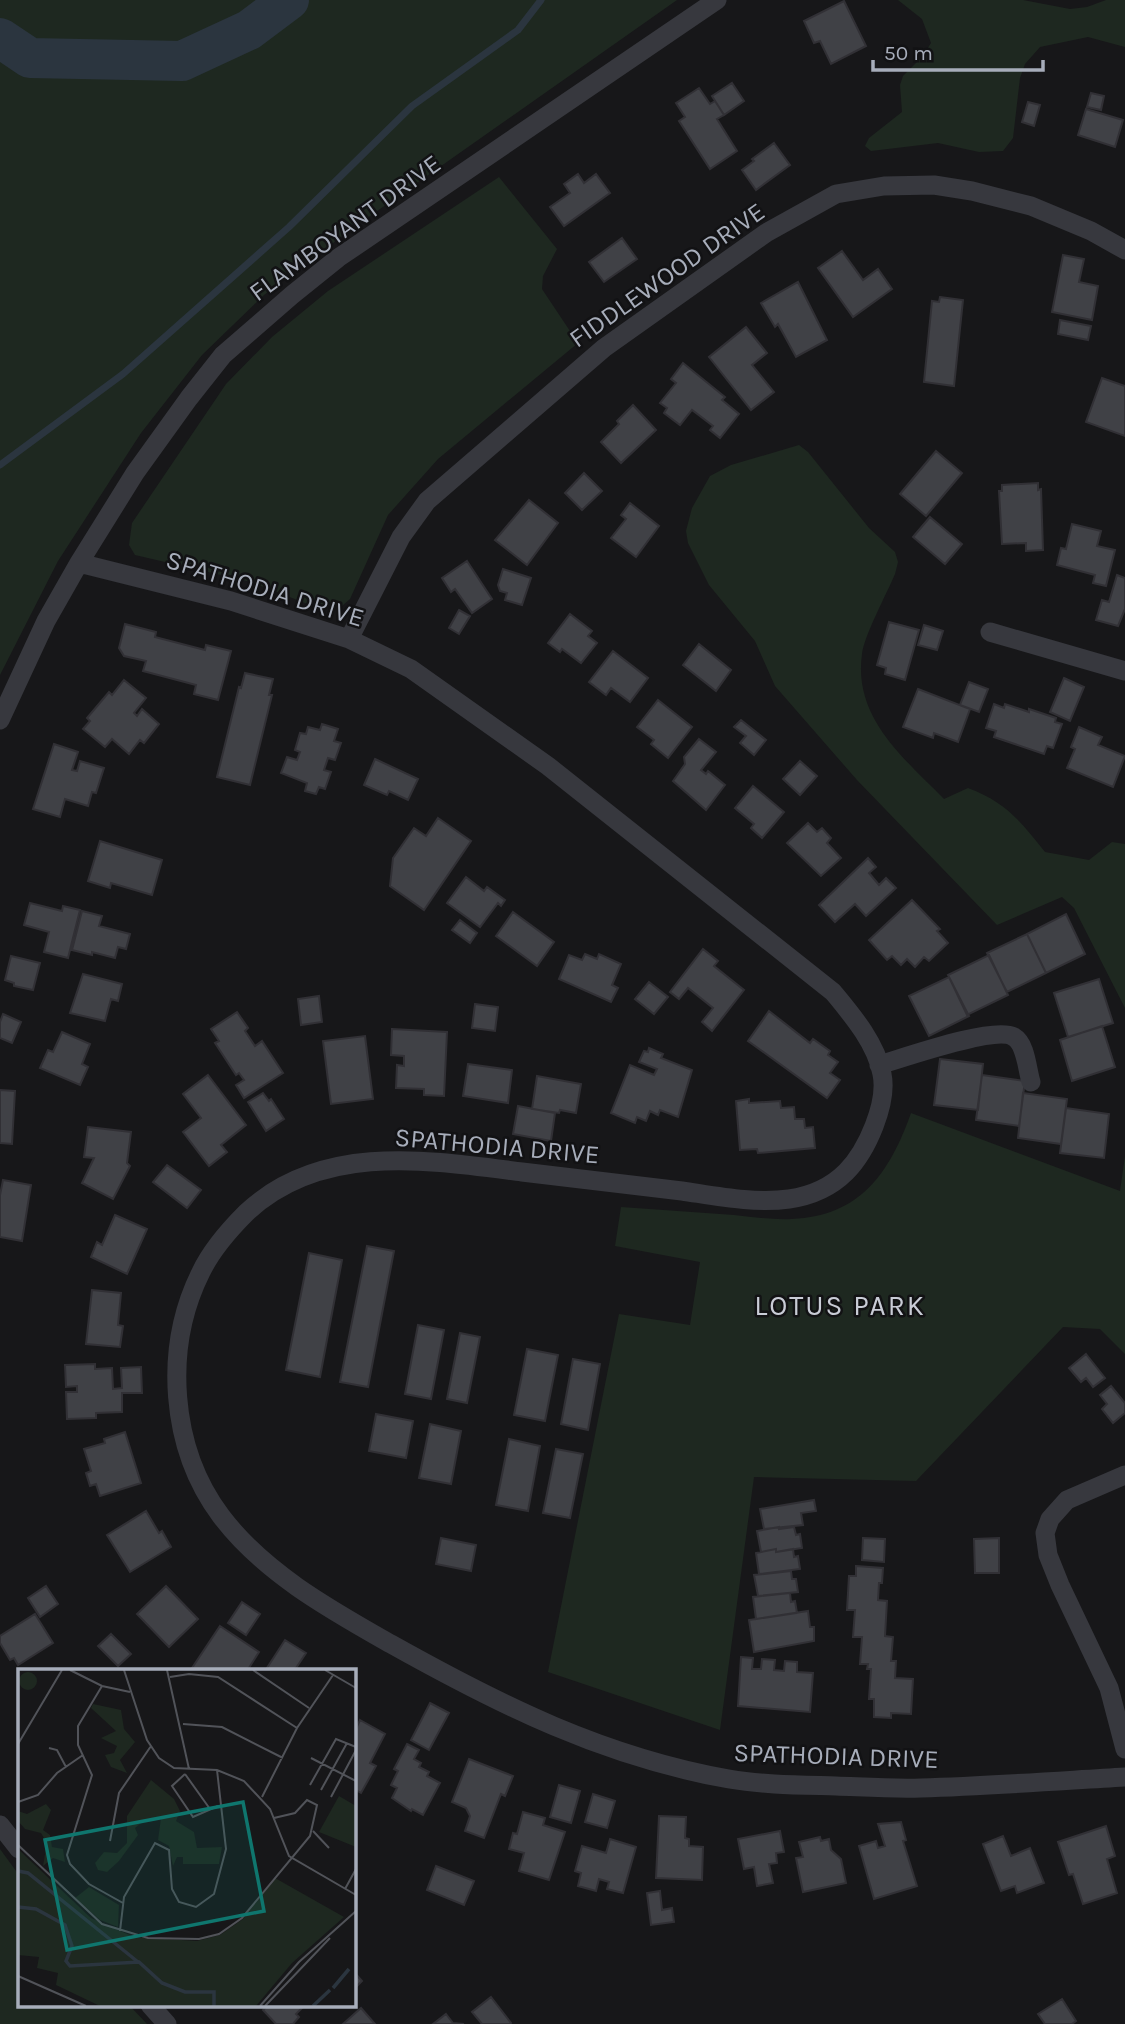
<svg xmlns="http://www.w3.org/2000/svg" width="1125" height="2024" font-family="Karla,sans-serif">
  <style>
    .green { fill: #1e2820 }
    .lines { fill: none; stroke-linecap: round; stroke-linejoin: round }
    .stream { stroke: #2b353f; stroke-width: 7 }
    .river { stroke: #2b353f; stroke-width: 40 }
    .building { fill: #404146; stroke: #313035; stroke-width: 2 }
    .street { stroke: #37383e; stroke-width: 19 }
    .labels { text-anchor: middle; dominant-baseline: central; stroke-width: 5; stroke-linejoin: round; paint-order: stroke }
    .street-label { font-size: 26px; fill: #a7adba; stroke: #121214 }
    .neighbourhood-label { font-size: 28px; letter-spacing: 2px; fill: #c9ccd6; stroke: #121214 }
    .inset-river { fill: none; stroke: #2b353f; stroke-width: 3.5 }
    .inset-road { fill: none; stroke: #515359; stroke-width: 2 }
    .view { fill: #0f766e; fill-opacity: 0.15; stroke: #0f766e; stroke-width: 3.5 }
    .inset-edge { fill: none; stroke: #a7adba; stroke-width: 3.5 }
  </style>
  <rect width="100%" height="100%" fill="#171719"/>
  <path class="green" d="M0,0h677l-324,228 -89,67 -62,60 -61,78 -83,128 -58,114z
    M898,0h125l47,9 17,-2 19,-7h19v47l-37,-10 -48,10 -15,17 -5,14 -7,60 -10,13 -24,1 -41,-9 -67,8 -6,-5 4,-8 33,-26 -2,-27 3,-9 19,-19 9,-14 -9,-24z
    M499,177l58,72 -14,27 -1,13 36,54 -140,116 -50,56 -38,84 -8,7 -24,2 -67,-26 -116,-27 -6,-10 3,-22 94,-139 46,-47 56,-46z
    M799,445l9,7 61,76 26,24 3,10 -3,12c-8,19 -31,62 -33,80 -9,64 42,104 82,145l24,-11c38,14 53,34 77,64l44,8 23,-18 13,2v164l-51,-100 -12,-11 -65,28 -140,-145 -82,-94 -20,-45 -46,-56 -21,-42 -2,-12 6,-23 18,-32 21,-11z
    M911,1113l209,78 5,-35v198l-25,-25 -37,-2 -147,154 -162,-4 -34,253 -172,-58 71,-358 71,11 10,-63 -85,-16 6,-39c38,3 75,5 113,8 19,2 39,5 58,4 69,-3 98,-47 119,-106z
    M0,1849l19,26v130h110l18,19h-147z"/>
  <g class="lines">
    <path class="stream" d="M0,465l123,-91 166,-147 123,-121 106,-76 23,-30"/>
    <path class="river" d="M0,38l30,20 152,3 67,-31 40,-30"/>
  </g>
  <path class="building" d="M844,1l22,45 -35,18 -11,-23 -6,2 -10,-22z
    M732,83l12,18 -20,14 -12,-19z
    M699,88l11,16 5,-3 9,14 -7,4 20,32 -27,18 -31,-48 6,-4 -9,-14z
    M1091,93l13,3 -3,14 -14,-3z
    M1028,102l12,3 -6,21 -12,-4z
    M1086,109l37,11 -8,27 -37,-12z
    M774,143l16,22 -34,25 -14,-20 12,-9 -2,-2z
    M578,174l6,9 12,-9 14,19 -46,33 -14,-19 20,-14 -6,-9z
    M622,238l15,21 -33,23 -15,-20z
    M842,251l21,29 15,-11 14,20 -39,28 -35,-49z
    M1063,255l21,4 -5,23 19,4 -6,34 -40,-8z
    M798,282l29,58 -31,17 -18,-33 -3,3 -14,-24z
    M940,297l23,3 -9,86 -30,-4 8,-81 7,1z
    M1060,320l31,6 -3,14 -30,-6z
    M746,327l21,26 -15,12 22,27 -23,18 -42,-53z
    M683,363l42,34 -3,3 17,14 -19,24 -10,-8 3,-4 -21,-16 -12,15 -16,-12 3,-5 -7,-5 16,-20 -5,-4z
    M1102,378l23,8v50l-39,-14z
    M633,405l23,25 -35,33 -20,-21 18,-18 -2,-3z
    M936,451l26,22 -36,43 -26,-22z
    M584,473l18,18 -20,19 -17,-17z
    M1038,483v7l3,-1 2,61 -17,1v-8l-24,1 -3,-53h3v-6z
    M529,500l29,23 -31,42 -32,-25z
    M630,503l29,23 -23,31 -25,-19 15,-19 -5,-4z
    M930,517l32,27 -17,20 -32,-27z
    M1072,524l29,7 -4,15 18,4 -9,36 -13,-3 2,-8 -38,-10 4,-17 5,1z
    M467,561l25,38 -20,14 -17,-24 -4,3 -9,-14z
    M503,569l28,9 -9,27 -17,-5 2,-7 -7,-2 -2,-6z
    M1117,575l8,3v31l-7,17 -22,-6 6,-20 7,2z
    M459,610l11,6 -11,18 -10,-6z
    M570,614l22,17 -4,5 9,7 -16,20 -19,-14 -2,3 -12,-9z
    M889,622l30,8 -14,50 -20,-6 1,-6 -9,-3z
    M125,624l31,8 -1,5 50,13 1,-5 25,6 -13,49 -24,-6 2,-9 -53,-14 3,-10 -22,-5 -5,-8z
    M924,625l19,6 -6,19 -19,-5z
    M699,644l32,26 -15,21 -33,-26z
    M613,651l35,27 -18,24 -19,-14 -5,7 -17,-13z
    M245,673l28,6 -4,16h3l-22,90 -33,-8 22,-90 2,1z
    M1064,678l20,9 -14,34 -20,-9z
    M124,680l22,18 -12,15 3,3 5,-7 17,15 -15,19 -4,-3 -11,14 -17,-15 -7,8 -22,-18 7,-8 -3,-3 22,-26 3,3z
    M969,682l19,7 -9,23 -19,-7z
    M918,689l52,20 -12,33 -24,-9 -1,5 -30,-11z
    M658,700l34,27 -24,31 -17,-14 3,-4 -17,-13z
    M994,704l10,4 1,-4 24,8v-3l27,9 -1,4 7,2 -9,24 -6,-2 -3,8 -50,-17 2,-6 -10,-3z
    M741,720l25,20 -12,15 -14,-12 6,-7 -12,-9z
    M322,724l16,5 -4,12 7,2 -6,17 -7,-2 -4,12 7,2 -6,17 -6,-2 -3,7 -11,-3 2,-8 -26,-10 6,-16 10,3 3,-8 -5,-2 5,-17 6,1 2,-7 12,3z
    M1079,727l23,10 -4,8 27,11 -12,31 -46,-19 8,-19 -4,-2z
    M699,739l17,13 -15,18 5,4 2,-3 17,14 -19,25 -33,-29 12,-17 -1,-7z
    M54,744l24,8 -6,18 5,1 3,-10 24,7 -8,25 -4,-1 -4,14 -23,-7 -5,18 -27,-8z
    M375,759l43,20 -10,21 -19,-9 -2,4 -23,-10z
    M800,761l17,15 -17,19 -17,-16z
    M753,786l31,26 -22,26 -11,-10 3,-4 -19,-16z
    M438,818l33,23 -47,69 -34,-24 3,-28 21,-30 12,8z
    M808,823l9,9 5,-4 9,10 -4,5 14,15 -20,18 -34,-33z
    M100,841l62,19 -10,35 -41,-12 -1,5 -22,-7z
    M868,858l8,9 -7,6 10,12 7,-7 10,10 -30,28 -11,-12 -20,18 -16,-17z
    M466,877l18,14 3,-4 18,13 -4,6 -3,-3 -18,24 -33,-24z
    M912,900l28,29 -3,2 11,12 -19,18 -5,-4 -9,10 -8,-8 -6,6 -9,-9 -5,4 -18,-20z
    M30,903l32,8 1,-5 17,4 -12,48 -24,-6 5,-20 -25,-7z
    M82,911l20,5 -3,10 31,8 -4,15 -8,-2 -3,11 -23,-6v3l-20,-5z
    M513,912l41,30 -17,24 -41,-30z
    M1066,914l19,40 -39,19 -19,-39z
    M460,920l17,13 -7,10 -18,-13z
    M1027,934l19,39 -39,19 -20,-39z
    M703,949l15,12 -4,5 30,24 -32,41 -10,-9 11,-14 -25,-20 -9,11 -9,-7z
    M585,954l12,5 2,-5 22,10 -9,21 6,3 -7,14 -52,-23 10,-24 13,5z
    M989,955l19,40 -41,20 -19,-40z
    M11,956l29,7 -7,27 -19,-4v-3l-9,-3z
    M83,974l39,10 -4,17 -7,-2 -6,22 -35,-8z
    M949,977l20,39 -40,20 -20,-40z
    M1099,979l14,44 -45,14 -14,-44z
    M649,982l19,15 -14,17 -19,-15z
    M319,996l3,26 -21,3 -3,-26z
    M475,1004l23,3 -3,24 -23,-3z
    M769,1011l41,32 3,-4 17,12 -2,4 10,7 -8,11 10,7 -13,18 -79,-57z
    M237,1012l11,16 -3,3 10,15 7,-5 21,32 -39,25 -8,-13 8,-5 -5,-7 -3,2 -21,-32 4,-2 -8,-12z
    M3,1014l18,8 -9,21 -12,-5v-16z
    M1102,1026l13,41 -43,14 -12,-41z
    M392,1029l55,3 -3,64 -20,-1v-6l-28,-1 1,-23 7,1v-10l-13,-1z
    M62,1032l28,12 -8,20 6,3 -8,18 -40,-17 8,-18 5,2z
    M365,1036l8,63 -42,5 -8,-63z
    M649,1048l14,6 -2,4 31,12 -14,47 -18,-7 -2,5 -8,-4 -4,10 -9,-4 -2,6 -24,-10 19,-48 24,10 3,-6 -18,-7 5,-11 4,1z
    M940,1059l43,5 -5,46 -44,-5z
    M468,1064l44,6 -4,33 -45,-7z
    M208,1075l38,50 -25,20 6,7 -18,14 -26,-34 18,-14 -18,-24z
    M982,1075l43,6 -6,45 -43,-6z
    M537,1076l44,8 -5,29 -16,-3 -1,3 -27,-4z
    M0,1090l15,1 -3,53 -12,-1z
    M263,1093l6,8 2,-2 13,20 -18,12 -18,-29z
    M1023,1093l44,6 -6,45 -43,-6z
    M749,1099v4l31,-2 1,7 13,-1 1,12h9l1,9 8,-1 2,21 -57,5 -1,-4 -17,1 -4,-49z
    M518,1106l37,7 -4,28 -38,-7z
    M1066,1108l43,6 -5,44 -44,-5z
    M88,1127l43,5 -4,31 3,3 -17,33 -31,-16 12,-25 -10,-1z
    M167,1165l34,25 -14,18 -34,-26z
    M3,1180l28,5 -9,56 -22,-4v-42z
    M115,1215l32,14 -20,45 -36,-17 6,-15 5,3z
    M367,1246l27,5 -26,136 -28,-5z
    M309,1253l33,7 -22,117 -34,-7z
    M92,1290l29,3 -3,32 5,1 -3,21 -34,-3z
    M418,1325l26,5 -13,69 -26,-5z
    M460,1333l20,4 -13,66 -20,-4z
    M527,1349l31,6 -13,66 -31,-6z
    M1086,1354l19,24 -12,9 -7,-9 -5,4 -12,-14z
    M573,1359l27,5 -12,66 -27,-6z
    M95,1364v5l17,-1 1,21 9,-1 -1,-20 20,-1 1,26h-20v19l-26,1v5l-29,1 -1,-27h11v-6l-11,1 -1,-22z
    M1111,1386l14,17v10l-12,10 -11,-14 5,-5 -7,-9z
    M376,1414l37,7 -7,37 -37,-7z
    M430,1424l31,7 -10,53 -32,-6z
    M125,1432l16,51 -41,13 -4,-12 -6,2 -4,-13 5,-2 -7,-22 21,-6 -1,-4z
    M509,1439l31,7 -12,65 -32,-6z
    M556,1449l27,5 -13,64 -27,-5z
    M814,1500l2,11 -15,2 2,12 -39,4 -4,-20z
    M146,1511l13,22 3,-2 9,16 -41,25 -23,-37z
    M779,1527v2l15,-2 2,8 4,-1 2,14 -26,4v-3l-15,3 -4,-21z
    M441,1538l35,7 -5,26 -35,-7z
    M863,1538l22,1 -1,23 -22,-2z
    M999,1538v35h-24l-1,-34z
    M776,1549v3l17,-3 1,8 4,-1 2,13 -41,5 -3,-21z
    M856,1566l27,2 -1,15h-3l-1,17 9,1 -2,35 8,1 -2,24h5l-1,17 18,1 -2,35 -20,-1v5l-17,-1v-18h-5l2,-30h-4l1,-5h-8l2,-27h-9l2,-27h-8l2,-34h7z
    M791,1571l1,8h4l2,13 -40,4 -4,-21z
    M46,1586l12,18 -18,13 -12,-19z
    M166,1586l32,33 -29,28 -32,-33z
    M790,1593l1,9 4,-1 2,12 -41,6 -3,-22z
    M242,1602l18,12 -14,21 -18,-12z
    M808,1611l2,16h4v14l-60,11 -5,-32z
    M35,1614l18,29 -35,22 -4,-7 -4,2 -10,-17v-7z
    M220,1626l39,26 -12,19h-57z
    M111,1634l20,20 -13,12 -20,-20z
    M285,1640l21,13 -12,18h-29z
    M741,1657l12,1 -1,11h9l1,-10 13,1 -1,10 10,1 1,-10 12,1v10l16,1 -3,39 -72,-6z
    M430,1703l19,10 -20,37 -18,-10z
    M360,1720l25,14 -15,29 6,3 -15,27 -7,-4v-56z
    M407,1744l12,6 -5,9 7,4 -2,4 10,5 -2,4 13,7 -17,32 -11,-6 -1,2 -19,-13 5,-10 -6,-3 7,-14 -4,-2z
    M469,1759l44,17 -8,20 -4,-2 -17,44 -19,-7 5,-15 -4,-8 -14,-6z
    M559,1785l21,6 -9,32 -21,-6z
    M593,1794l22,7 -8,27 -22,-6z
    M523,1812l22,6 -2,7 22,7 -16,48 -30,-9 5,-18 -15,-4 4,-16 4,1z
    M659,1816l27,1 -1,21 4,1v7l14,1 -1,33 -46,-2z
    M901,1822l5,18 -3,1 14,45 -43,13 -15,-53 17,-5 2,7 7,-2 -7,-22z
    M1106,1826l9,30 -8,3 10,34 -34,11 -10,-30 -4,1 -11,-33z
    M780,1831l4,21 -8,1 1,10 -8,1 4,19 -16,3 -3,-19 -10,2 -6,-30z
    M1003,1836l8,20 19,-8 14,35 -27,10 -2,-7 -14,5 -18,-47z
    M820,1837l1,4 8,-2 2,11 10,9 5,24 -43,9 -7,-34 7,-1 -4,-15z
    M610,1839l26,8 -13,46 -16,-4 2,-7 -10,-3 -3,12 -18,-5 3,-13 -6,-2 7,-25 24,7z
    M436,1866l38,15 -10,24 -37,-15z
    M660,1891l2,19 10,-2 2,14 -23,3 -4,-32z
    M354,1972l8,9 -8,8z
    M491,1997l20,26 -1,1h-28l-10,-12z
    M1062,1999l14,22 -4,3h-27l-7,-10z
    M268,2005h37l-9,9 3,3 -6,7h-17l-13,-14z
    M361,2008l14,16h-32z
    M446,2014l7,9 11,1h-31z"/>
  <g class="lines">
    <path class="street" d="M79,563l152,38 118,38 62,30 137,97 285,226c19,23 43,51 49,82 6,29 -15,77 -36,98 -15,15 -36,24 -57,27 -34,5 -73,-3 -107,-8 -53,-6 -107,-13 -160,-19 -93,-12 -201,-30 -276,41 -17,17 -34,36 -45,59 -38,76 -31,176 20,244 43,57 110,94 170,128 109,61 213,113 338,135 35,6 71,6 107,7 28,1 57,3 85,2 68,-2 136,-7 204,-11
      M990,632l135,39
      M349,639l52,-102 26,-36 177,-153 162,-115 70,-39 48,-8 50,-1 38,6 59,15 60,25 34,19
      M0,720l46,-99 33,-58 56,-90 54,-75 34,-43 69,-60 46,-37 379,-258
      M879,1065c24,-7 117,-40 135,-28 12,7 13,32 17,45
      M1125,1475l-58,25 -17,19 -5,14 3,22 12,30 49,103 16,61
      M0,1825l19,24
      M150,2005l17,19"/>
  </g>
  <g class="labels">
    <g class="street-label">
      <text transform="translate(345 228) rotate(-36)">FLAMBOYANT DRIVE</text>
      <text transform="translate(667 275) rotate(-35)">FIDDLEWOOD DRIVE</text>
      <text transform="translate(265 589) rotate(17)">SPATHODIA DRIVE</text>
      <text transform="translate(497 1146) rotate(5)">SPATHODIA DRIVE</text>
      <text transform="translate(836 1756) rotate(2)">SPATHODIA DRIVE</text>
    </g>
    <g class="neighbourhood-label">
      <text x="840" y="1305">LOTUS PARK</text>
    </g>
  </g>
  <g transform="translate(18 1669)">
    <rect width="338" height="338" fill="#171719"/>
    <path d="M1 12a9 9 0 1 1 18 0a9 9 0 1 1-18 0ZM75,35l28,6 3,19 11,13 -15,18 7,13 -16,-6 -6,-12 9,-2 3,-7 -16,-8 15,-7 -25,-23zM133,111l23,19 6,12 -4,10 18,11 3,16 25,-1 -3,17h-36v-7h-6l-4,9 -4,-20 -11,-6 3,-22 -15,1 -11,9 3,7 -19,26 -12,11 -9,-2 -3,-7 9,-11 13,1 10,-10v-27zM321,127l17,10v41l-37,-15zM28,135l5,6 -8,20 7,5 2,12 11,2 2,13 -12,-4 -10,8 4,-23 -6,-10 -16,-4 -7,-8v-10l9,3zM0,180l73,69 43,19 63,4 23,-6 23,-16 32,-41 69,39 -52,46 -36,43h-156l-44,-21 2,-12 -21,-5 2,-11 -21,-2zM71,218l30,18 -1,22 -18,-7 -25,-22z" fill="#1e2820"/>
    <path class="inset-river" d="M0,202l10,2 110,89M0,238l18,2 29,16 7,21 -6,15 4,5 69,-4 23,21 23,9h29v14M315,319l16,-19M295,337l17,-16"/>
    <path class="inset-road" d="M52,1l32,16 28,6M106,1l23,70 12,18 15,10 43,2 27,11 26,28 19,47 67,39M149,1l22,99M235,1l56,38M307,1l31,18M152,8l19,-3 29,3 79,51M84,17l-24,40v19l14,30 -25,80 3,9 19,20 34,19M165,55l39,3 61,31M0,75l44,-74M31,79l8,2 9,17M293,89l45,23M167,105l-13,12 21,31 25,-11M167,105l25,35M292,116l26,-46 20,8M303,121l26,-47M244,128l35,-69 36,-53M313,128l25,-47M0,133l20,-7 19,-22 26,-18M295,162l16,17M92,172l9,-48 32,-47M0,176l84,79 46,14 51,1 20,-5 23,-16 68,-82 7,-31 -10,-5 -12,13 -21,5M327,220l11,-20M102,262l4,-34 31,-54 14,7 3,39 7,13 17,5 18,-13 12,-45 -9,-79M0,307l68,30M242,337l39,-44 57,-51M247,337l65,-68"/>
    <path class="view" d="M225,133l21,109 -197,39 -22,-110z"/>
    <rect width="338" height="338" class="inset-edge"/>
  </g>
  <path d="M873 60v10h170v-10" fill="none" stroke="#a7adba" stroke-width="3.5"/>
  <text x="884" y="60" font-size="21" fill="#a7adba" stroke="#121214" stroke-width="5" paint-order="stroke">50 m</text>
</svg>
